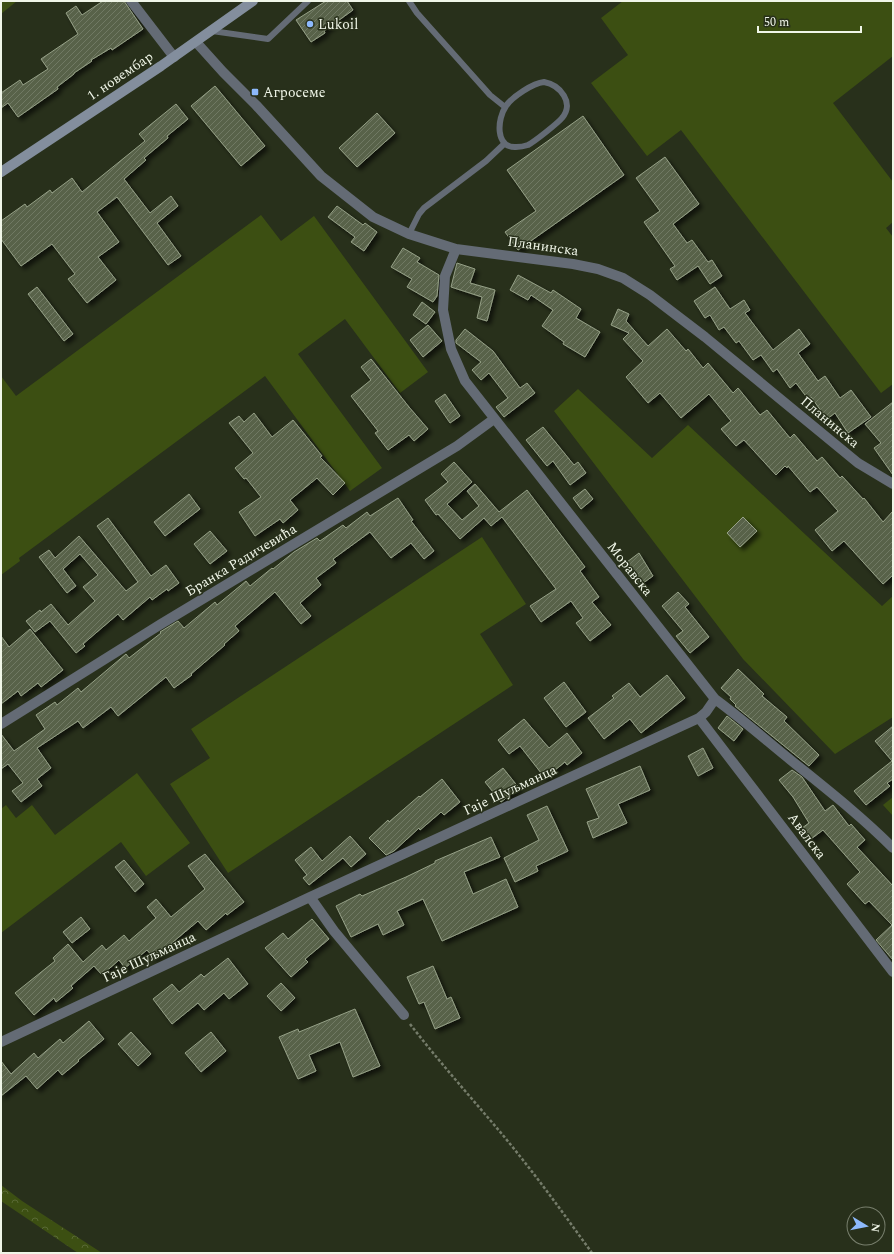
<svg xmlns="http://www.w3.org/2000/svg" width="894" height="1254" font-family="Spectral,serif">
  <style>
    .green { fill: #3c4f12 }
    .forest { fill: url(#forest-crowns) }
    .building { fill: url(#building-hatch); stroke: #96a187; filter: url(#shadow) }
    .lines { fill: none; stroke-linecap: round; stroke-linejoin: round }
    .path { stroke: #757c6a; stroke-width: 2.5; stroke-dasharray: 3 2; stroke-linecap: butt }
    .service { stroke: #646b75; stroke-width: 6 }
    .minor { stroke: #646b75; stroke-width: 10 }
    .secondary { stroke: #838e9d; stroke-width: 10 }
    .poi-dot { fill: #8db9fc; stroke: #28301b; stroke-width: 1.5 }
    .labels { text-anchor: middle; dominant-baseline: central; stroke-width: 3; stroke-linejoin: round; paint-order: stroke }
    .poi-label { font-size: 14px; fill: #f0f6e8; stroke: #28301b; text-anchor: start }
    .street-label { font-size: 14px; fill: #f0f6e8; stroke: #28301b }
  </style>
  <defs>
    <pattern id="forest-crowns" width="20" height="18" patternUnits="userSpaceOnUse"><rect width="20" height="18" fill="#3c4f12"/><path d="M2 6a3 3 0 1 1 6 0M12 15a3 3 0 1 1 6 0" fill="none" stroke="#586934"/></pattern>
    <pattern id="building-hatch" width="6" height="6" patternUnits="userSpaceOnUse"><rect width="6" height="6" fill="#58624a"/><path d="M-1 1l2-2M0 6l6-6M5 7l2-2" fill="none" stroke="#707964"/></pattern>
    <filter id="shadow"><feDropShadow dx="3.5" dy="3.5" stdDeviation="2" flood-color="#0009"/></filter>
  </defs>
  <rect width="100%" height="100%" fill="#28301b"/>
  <path class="green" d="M1,1h16l-16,13z
    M623,1h270v55l-60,47 60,79v40l-7,6 7,9v147l-12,9 -200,-263 -34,26 -56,-73 37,-28 -27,-37z
    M261,215l20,26 33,-25 114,156 -28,21 -55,-74 -47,35 84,114 -32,23 -85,-115 -246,182 1,3 -19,14v-199l15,20z
    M578,389l74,69 36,-33 194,181 11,-10v121l-58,37 -92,-95 -189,-248z
    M482,537l44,67 -46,30 33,51 -285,188 -58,-89 40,-26 -19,-29z
    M137,773l53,70 -44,33 -25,-34 -120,91v-124l5,-4 10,13 16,-13 23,30z
    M893,797v19l-10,-11z"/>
  <path class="forest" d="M1,1185l21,16 80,52h-24l-77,-52z"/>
  <path class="building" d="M103,1h21l19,28 -31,21 -1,-2 -20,12 1,1 -18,12v1l-17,13 1,2 -40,28 -10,-14 -7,5v-15l19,-13 3,5 25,-16 -7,-10 37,-25 -12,-21 10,-7 6,9z
    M326,1h21l6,9 -29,21 1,2 -14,9 -15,-22z
    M215,86l50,60 -24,20 -50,-60z
    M176,104l12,15 -21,17 1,2 -24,20 2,2 -22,19 26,34 21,-17 7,10 -21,17 24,33 -13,9 -51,-68 -20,15 22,30 -21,15 18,23 -29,23 -19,-24 7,-5 -23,-30 -31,22 -20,-27v-18l24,-17 2,3 23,-17 2,3 20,-15 10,14 63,-51 -6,-7z
    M377,113l18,20 -38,34 -18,-19z
    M583,116l41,59 -106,75 -13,-18 31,-21 -29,-41z
    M665,157l34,47 -26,20 14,19 5,-3 16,22 4,-2 10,16 -12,8 -12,-18 -21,14 -7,-11 5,-3 -31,-44 16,-11 -24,-33z
    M337,206l26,19 2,-2 12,9 -13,19 -13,-9 4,-5 -27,-20z
    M403,248l17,10 -3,4 22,13 -2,21 -4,6 -26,-15 5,-8 -21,-12z
    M457,263l18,6 -5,14 25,7 -8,31 -10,-3 5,-21 -31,-10z
    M518,275l33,18 2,-3 28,19 -5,9 24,14 -15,25 -22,-13 1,-2 -22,-16 11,-16 -22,-15 -3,5 -18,-10z
    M37,287l36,47 -9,7 -36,-47z
    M715,287l15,22 14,-9 6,10 -5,3 28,37 26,-21 11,15 -12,9 20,28 7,-5 15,22 11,-8 20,27 -23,16 -13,-20 -8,6 -16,-22 -3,2 -12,-16 -6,5 -13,-19 -4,3 -12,-17 -8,5 -14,-19 -3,2 -12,-16 -5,3 -9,-15 -5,3 -11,-17z
    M422,302l13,10 -9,12 -13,-9z
    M618,309l11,5 -3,7 22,25 19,-17 19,22 2,-2 15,19 5,-5 25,30 5,-5 22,27 7,-5 23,28 4,-4 23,27 5,-4 18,21 2,-2 21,23 1,-1 19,24 10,-11v64l-10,9 -39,-43 -12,10 -17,-21 23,-19 -21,-24 -7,5 -22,-26 -1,2 -2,-2 -9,9 -32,-35 -8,6 -15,-17 10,-8 -22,-27 -28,24 -21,-25 -12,10 -22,-26 17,-16 -20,-22 6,-6 -18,-8z
    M428,325l14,16 -19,16 -13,-17z
    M465,329l28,22 27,37 7,-5 8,10 -31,24 -8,-10 12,-9 -19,-25 -8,7 -9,-10 9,-8 -25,-19v-3z
    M371,359l38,48 19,22 -14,12 -5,-6 -21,15 -13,-17 3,-2 -27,-35 20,-16 -10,-13z
    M445,394l15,22 -10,7 -15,-22z
    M893,402v73l-19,-27 7,-5 -16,-19z
    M254,413l18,24 21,-17 29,36 -2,1 25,26 -12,12 -16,-17 -27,22 8,10 -15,13 -3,-4 -25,17 -16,-24 22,-15 -15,-19 -2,1 -9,-11 18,-15 -24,-30 10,-7 5,6z
    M543,427l31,38 4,-3 8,11 -16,12 -17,-24 -6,5 -21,-26z
    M454,462l18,20 -25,22 15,16 17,-14 -12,-15 8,-7 24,28 28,-22 58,77 -5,4 19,26 -7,5 19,23 -21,16 -14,-18 7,-5 -12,-17 -30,21 -11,-16 26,-17 -54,-72 -11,9 -7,-8 -24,21 -22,-25 -2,1 -11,-15 23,-18 -7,-8z
    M585,489l8,10 -12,10 -8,-11z
    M189,494l11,15 -35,27 -11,-14z
    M398,498l15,22 -2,1 23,30 -10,8 -13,-16 -20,15 -21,-26 -37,27 3,4 -20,15 5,7 -21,18 11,13 -10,8 -26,-32 -40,34 4,5 -15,13 1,1 -34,29 1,1 -18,13 -8,-11 -48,39 -7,-9 -28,21 -5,-7 -41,27 14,20 -14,11 5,7 -21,16 -9,-11 11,-8 -15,-19 -7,5v-35l13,17 31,-22 -9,-14 19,-13 2,3 21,-17 3,4 45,-38 3,4 32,-25 -1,-1 18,-11 6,7 31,-26 2,3 29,-24 4,5 22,-18 1,1 21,-17 23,-14 3,3 23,-16 3,3 21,-16 3,4z
    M743,517l14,14 -17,16 -13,-14z
    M108,518l43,58 15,-11 13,18 -11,8 -1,-2 -15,11 -2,-3 -27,23 -5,-6 -35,30 2,2 -9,7 -26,-32 -15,11 -9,-11 14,-11 1,2 10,-8 17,21 27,-24 -12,-14 15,-12 -18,-21 -17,15 13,17 -9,7 -28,-36 10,-7 6,8 24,-22 47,55 12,-9 -41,-56z
    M210,531l17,20 -17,13 -16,-20z
    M639,553l14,23 -14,10 -16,-21z
    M678,592l11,12 -4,3 24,30 -19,16 -14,-17 7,-5 -21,-25z
    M30,629l33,41 -22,17 -3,-4 -17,13 -3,-5 -17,13v-68l8,11z
    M738,669l26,25 -2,2 25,21 -3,4 35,34 -10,11 -74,-60 1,-1 -6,-6 1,-2 -10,-9z
    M667,675l18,23 -44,35 -11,-14 -26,20 -16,-21 26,-20 -2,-2 17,-13 11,14z
    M564,682l22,30 -20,15 -22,-29z
    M727,716l16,13 -9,12 -16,-13z
    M524,719l25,29 18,-15 15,20 -15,12 -2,-3 -20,16 -25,-32 -11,8 -11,-14z
    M893,726v53l-6,4 3,3 -24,19 -12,-14 38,-30 -17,-20z
    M703,748l10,20 -15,8 -10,-20z
    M640,766l10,24 -32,14 9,19 -34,15 -6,-16 12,-4 -13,-29z
    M503,768l16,20 -18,14 -16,-20z
    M792,770l10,7 23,34 8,-6 16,21 2,-2 14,16 -8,7 36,39v74l-17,-20 16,-15 -23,-24 -4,3 -18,-20 13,-12 -37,-42 -12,9 -9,-11 7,-5 -16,-26 -14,-17z
    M442,779l18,23 -16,13 -3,-3 -21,18 -1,-2 -25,23 -8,4 -17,-17 19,-18 1,2 30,-26 1,1z
    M547,806l21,45 -32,15 2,5 -23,11 -11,-24 35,-18 -12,-25z
    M350,836l16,18 -15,13 -8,-9 -34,27 -6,-7 4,-3 -12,-15 16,-13 11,14z
    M491,837l9,20 -36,15 9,22 33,-15 12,28 -76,34 -19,-42 -26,12 7,14 -21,10 -5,-11 -27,13 -15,-31 24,-12 2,2 44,-19 29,-14v-2z
    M205,854l39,48 -17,13 -1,-2 -20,17 -8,-9 -44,37 -7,-8 -22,18 -6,-8 -17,15 -8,-9 -23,20 2,2 -17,14 -2,-4 -20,17 -19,-22 40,-32 -2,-3 15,-14 15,18 19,-17 4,5 18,-15 5,6 27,-23 -9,-11 9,-8 15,18 34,-28 -17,-23z
    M124,860l20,24 -9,8 -20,-25z
    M81,917l9,12 -18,14 -9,-11z
    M312,919l17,20 -24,20 3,3 -17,15 -26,-29 18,-15 5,6z
    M228,958l20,26 -19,15 -5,-6 -20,17 -6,-7 -26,21 -19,-25 19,-15 7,8 22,-18 3,3z
    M433,966l14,33 4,-2 9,21 -25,11 -11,-27 -5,2 -12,-27z
    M281,983l14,15 -14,13 -14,-15z
    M355,1009l25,57 -27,11 -13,-35 -31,13 7,16 -18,8 -19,-42 19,-8 1,3z
    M89,1021l15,18 -26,21 1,1 -17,14 -4,-5 -21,19 -11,-13 -25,20v-35l10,13 23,-21 4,5 22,-19 3,4z
    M131,1032l20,22 -13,12 -20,-22z
    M211,1032l15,19 -25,21 -16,-19z"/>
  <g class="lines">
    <path class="path" d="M410,1024c27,35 57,69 86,103 34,40 65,83 96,126"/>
    <path class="service" d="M409,1l8,12 73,82 15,12
      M212,31l56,8 40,-38
      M544,82c16,3 31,21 18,36 -4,5 -28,24 -34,27 -3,1 -8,2 -12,2 -21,1 -19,-28 -10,-41 6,-9 27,-23 38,-24z
      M409,234l10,-20 5,-6 62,-47 18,-17"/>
    <path class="minor" d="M131,1l43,56
      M196,42l27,30 33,33 65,71 52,41 36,17 47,15 117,15 25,5 25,9 27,17 55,42 153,126 35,21
      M456,249l-11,27 -2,34 8,39 14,32 250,318c23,17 44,35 67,54 38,31 76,60 111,95
      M699,718l194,254
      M1,724l160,-100 296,-178 37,-27
      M310,897l24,34 70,84
      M1,1042l309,-145 389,-179 7,-6 9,-13"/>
    <path class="secondary" d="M1,172l160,-106 92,-65"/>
  </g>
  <g class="poi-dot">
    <circle cx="310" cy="24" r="4"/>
    <rect x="251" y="88" width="8" height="8" rx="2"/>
  </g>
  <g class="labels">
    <g class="poi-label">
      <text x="318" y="24">Lukoil</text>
      <text x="263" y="92">Агросеме</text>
    </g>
    <g class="street-label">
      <text transform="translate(120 76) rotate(-34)">1. новембар</text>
      <text transform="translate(543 246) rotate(8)">Планинска</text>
      <text transform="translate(830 422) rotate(40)">Планинска</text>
      <text transform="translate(241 560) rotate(-31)">Бранка Радичевића</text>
      <text transform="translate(630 569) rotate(52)">Моравска</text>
      <text transform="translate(510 790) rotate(-25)">Гаје Шуљманца</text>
      <text transform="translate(807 836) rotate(53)">Авалска</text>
      <text transform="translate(149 957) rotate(-25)">Гаје Шуљманца</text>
    </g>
  </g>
  <rect width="894" height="1254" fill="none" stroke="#f0f6e8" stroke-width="4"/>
  <g transform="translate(866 1226) rotate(100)"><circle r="19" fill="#28301b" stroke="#787f6d"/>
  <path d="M0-3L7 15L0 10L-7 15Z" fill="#8db9fc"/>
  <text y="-6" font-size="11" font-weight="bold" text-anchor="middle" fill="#f0f6e8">N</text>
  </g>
  <path d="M758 26v6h103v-6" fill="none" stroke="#f0f6e8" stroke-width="2"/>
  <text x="764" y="26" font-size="12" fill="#f0f6e8" stroke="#28301b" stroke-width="3" paint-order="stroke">50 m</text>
</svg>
